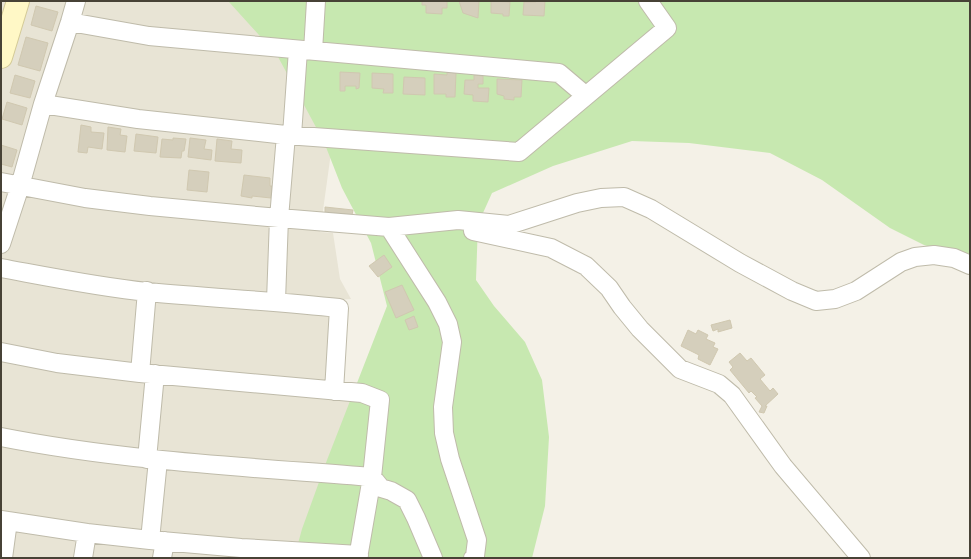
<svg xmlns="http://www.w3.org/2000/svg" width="971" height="559" font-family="'Fira Sans Condensed',sans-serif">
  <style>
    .residential { fill: #e8e4d5 }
    .green { fill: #c7e8b0 }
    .building { fill: #d5cfbc; stroke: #d0c8b0 }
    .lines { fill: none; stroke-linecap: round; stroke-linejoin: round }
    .street-casing { stroke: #bfbbaa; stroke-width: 20 }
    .secondary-casing { stroke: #d4cb97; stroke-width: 24 }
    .street { stroke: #fff; stroke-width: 18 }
    .secondary { stroke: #fff8c6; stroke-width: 22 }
  </style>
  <rect width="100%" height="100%" fill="#f4f1e7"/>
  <path class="residential" d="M1,1h610l-277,130 -14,101 13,1 7,46 11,20 -18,1 -8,83 36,17 -12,158h-348z"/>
  <path class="green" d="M227,1h743v253l-14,1 -32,-10 -34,-17 -68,-48 -52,-27 -81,-10 -57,-2 -79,25 -61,27 -14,31 -2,56 18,26 31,36 17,38 7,57 -4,69 -13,52h-238l8,-29 25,-69 60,-154 -16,-63 -29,-55 -18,-46 -47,-87 -48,-53z"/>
  <path class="building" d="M422,1h25v7h-5v6l-16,-1v-8h-4z
    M459,1h20l-1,17 -15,-5z
    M491,1l19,1 -1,14h-6v-2l-12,-1z
    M536,1h9l-1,15 -21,-1 1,-13h12z
    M36,6l22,6 -6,19 -21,-6z
    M26,37l22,6 -8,28 -22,-6z
    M340,72l20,1 -1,15 -3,1v-3h-11v5h-5z
    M447,72l9,1 -1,24h-9v-3h-12v-20l13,1z
    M372,73l21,1v19h-10l1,-4 -12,-1z
    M15,75l20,6 -5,17 -20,-5z
    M474,75l9,1v8h-5v4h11l-1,14 -15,-1v-6l-9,-1 1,-14h9z
    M404,77l21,1v17l-22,-1z
    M497,79l25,1 -1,17h-7v3l-10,-1v-3l-7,-2z
    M7,102l20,6 -5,17 -20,-6z
    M81,125l10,2v5l13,1 -2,16 -14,-2 -1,6 -9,-1z
    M108,127l13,2 -1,6 7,1 -2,16 -18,-2z
    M136,134l22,3 -2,16 -22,-2z
    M173,138l13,1 -2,12h-2l-1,7 -21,-1 2,-18 11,1z
    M190,138l16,2 -2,9 8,1 -1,10 -23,-3z
    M217,139l15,2 -1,8 11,1 -1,13 -26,-2z
    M1,145l16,5 -5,17 -11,-3z
    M189,170l20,2 -2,20 -20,-2z
    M244,175l26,3v8h2l-1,12 -19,-2v2l-11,-2z
    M325,207l28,3 -1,5 -27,-3z
    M384,255l8,12 -14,10 -9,-11z
    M402,285l12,25 -18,8 -11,-26z
    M414,316l4,11 -9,3 -4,-10z
    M730,320l2,8 -14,4v-3l-5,2 -2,-6z
    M688,330l8,4 2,-4 10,5 -2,4 9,4 -2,4 5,2 -8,16 -12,-6 1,-4 -18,-9z
    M740,353l7,8 4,-3 14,17 -5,4 10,12 3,-3 5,6 -13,12h2l-3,7 -5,-1 3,-6 -7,-8 2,-1 -6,-6 -2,2 -19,-23 3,-3 -4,-5z"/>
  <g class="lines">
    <defs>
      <path id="street" d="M70,22l79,14 410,37 26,22
        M313,51l3,-50
        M43,104l95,15 148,16 233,17 148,-124 -19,-27
        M292,135l6,-85
        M1,182l84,16 65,8 129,12 110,9 69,-7 51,5 68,-22 24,-5 23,-1 27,12 89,54 52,28 24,10 19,-2 21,-8 45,-29 14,-5 19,-2 20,3 16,7
        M389,227l48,75 11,22 4,18 -9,65 1,26 6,26 27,81 -2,16 -2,2
        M473,231l78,17 35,18 23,22 13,19 18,22 40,40 39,15 13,11 51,71 78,92
        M1,244l19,-58 23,-82 27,-82 6,-21
        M1,268c49,9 98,19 147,24 63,6 127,9 191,16l-5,83
        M276,301l3,-83 7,-83
        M1,352l56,11 83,10 222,20 18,7 -8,77 -14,81
        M140,373l7,-82
        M1,437c122,24 247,30 371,40l9,11 10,3 16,9 9,18 17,40
        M147,459l8,-85
        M1,520l86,13 63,7 91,8 118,7
        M150,540l8,-80
        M3,558l5,-37
        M83,558l4,-25
        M162,558l3,-17"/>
      <path id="secondary" d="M1,57l17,-56"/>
    </defs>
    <use href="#street" class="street-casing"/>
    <use href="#secondary" class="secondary-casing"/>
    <use href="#street" class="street"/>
    <use href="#secondary" class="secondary"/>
  </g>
  <rect width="971" height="559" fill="none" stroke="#474236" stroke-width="4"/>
</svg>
